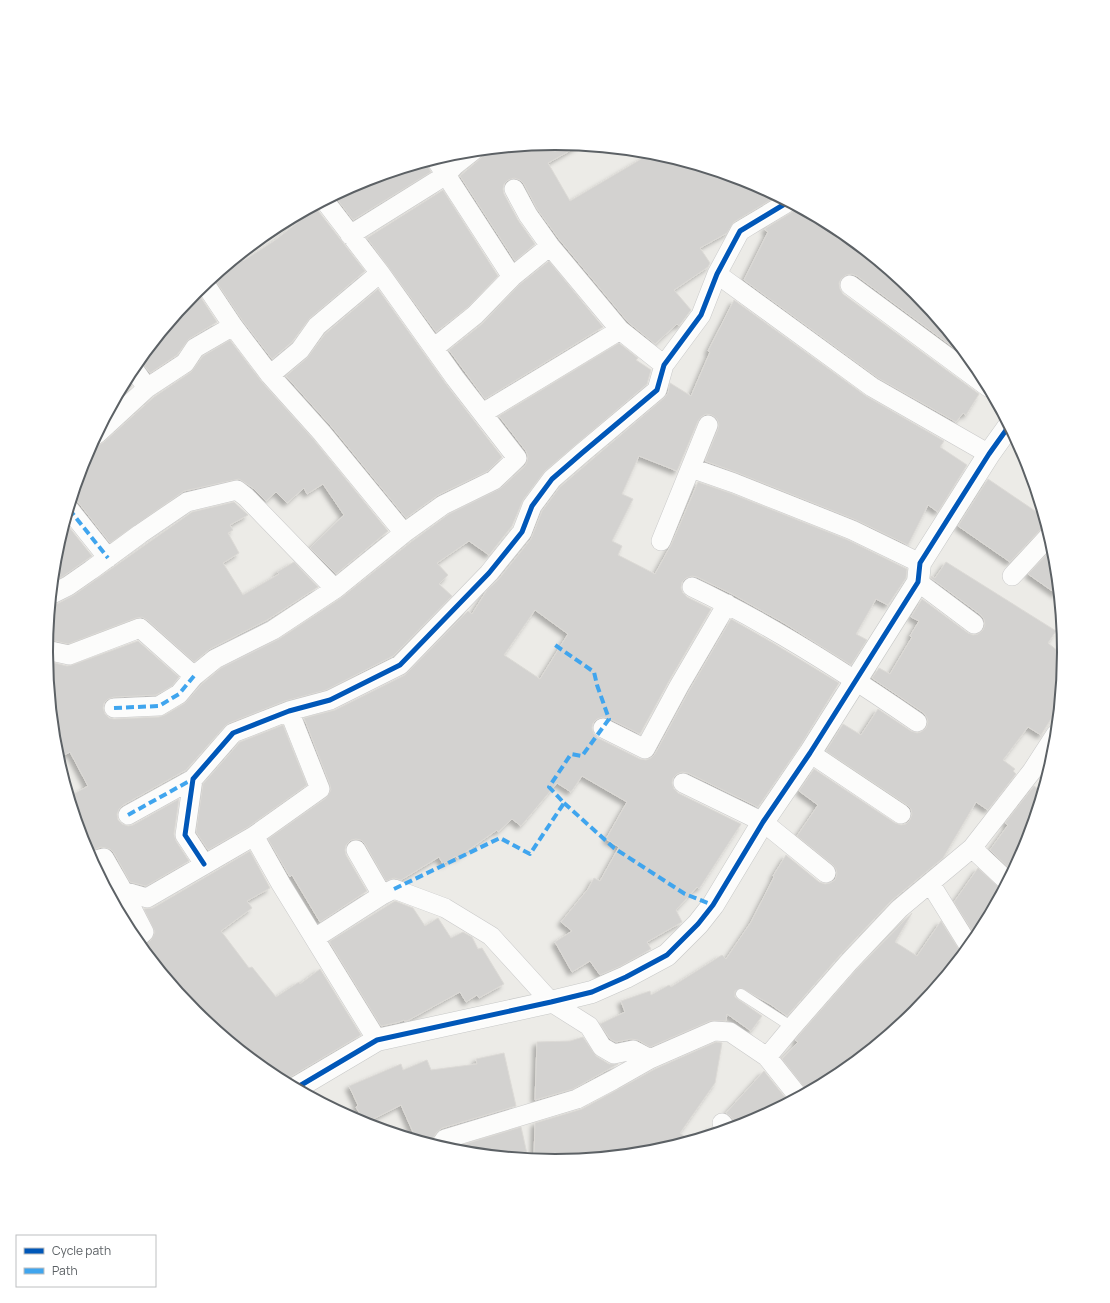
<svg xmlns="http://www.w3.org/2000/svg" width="1110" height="1303" font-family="Manrope,sans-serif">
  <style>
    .building { fill: #d3d2d0; stroke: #dcdad6; fill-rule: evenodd; filter: url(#shadow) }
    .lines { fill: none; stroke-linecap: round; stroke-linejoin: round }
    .lane-casing { stroke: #c9c9c9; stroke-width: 11 }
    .street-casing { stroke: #c9c9c9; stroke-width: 20 }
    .secondary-casing { stroke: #c7c8c7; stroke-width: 23 }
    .lane { stroke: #fcfcfb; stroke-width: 10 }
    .street { stroke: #fcfcfb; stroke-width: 19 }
    .secondary { stroke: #fcfcfb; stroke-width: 22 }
    .quiet { stroke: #40a5ee; stroke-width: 4; stroke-dasharray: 8 4; stroke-linecap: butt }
    .cycleway-casing { stroke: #fff; stroke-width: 8 }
    .cycleway { stroke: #0057b8; stroke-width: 5 }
    .rim { fill: none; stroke: #5c6165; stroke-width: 2 }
  </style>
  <defs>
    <filter id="shadow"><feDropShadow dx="-3.5" dy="3.5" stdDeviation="2" flood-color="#0004"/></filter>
  </defs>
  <rect width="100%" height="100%" fill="#ecebe7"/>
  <path class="building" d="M555,142l25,3 -32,18 22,38 83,-49 97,29 27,15 -43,26 -7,11 -27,15 10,15 -2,4 -34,23 17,20 -12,16 -2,-2 -22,20 -27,-22 -69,-83 -22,-30 -13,-25 -4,-4 -6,-2 -6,2 -4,4 -1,5 1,5 14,26 17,24 -20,17 -55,-85 21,-18 3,-4 1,-5z
    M422,162h3l6,10 -78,48 -19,-25 26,-14z
    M443,190l55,86 -30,31 -32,25 -69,-94z
    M798,207l40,21 77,64 58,70 -116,-86 -5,-2 -6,1 -5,4 -2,4 1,6 3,5 136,100 -13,21 -3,-2 -7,9 -78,-44 -134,-98 24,-48 -3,-2 1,-2 28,-17z
    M316,208l49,63 -55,47 -18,24 -20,17 -30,-39 -29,-43 27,-22 3,6 31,-20z
    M549,261l54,66 -118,72 -36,-49 33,-26 37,-39z
    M378,289l68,95 56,73 -14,14 -50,24 -32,23 -75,-92 -45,-50 21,-18 18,-24z
    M198,293l19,29 -28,17 -12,16 -27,18 -11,-14 52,-63z
    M734,300l132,96 78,45 -4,6 27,18 -29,47 -10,-7 -20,40 -52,-25 -118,-47 -33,-12 13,-32 1,-5 -2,-5 -5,-4 -6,-1 -5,3 -3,4 -21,50 -38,-15 -17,38 11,5 -21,42 10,5 -4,9 37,19 16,-29 27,-63 32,11 118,47 59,29 -1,9 -18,27 -12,-6 -20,35 11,6 -16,25 -67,-42 -52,-29 -35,-17 -5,-1 -6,2 -4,4 -1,6 2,5 4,4 24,12 -42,72 -29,53 -32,-16 -5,-1 -6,2 -4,4 -1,5 2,6 4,4 42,21 6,1 5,-2 4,-4 34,-63 42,-72 42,24 66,40 -39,63 -42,61 -70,-34 -6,-1 -5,2 -4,4 -1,5 2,6 4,4 63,31 -42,65 -2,-2 -21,23 6,12 -35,20 4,7 -30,17 -21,9 -10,-14 -18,11 -17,-30 17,-11 -11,-9 27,-33 6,-11 6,3 19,-34 -13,-8 21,-37 -45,-26 -11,16 -14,-9 -36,43 -9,-7 -14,13 -1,-2 -40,28 -1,-2 -13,8 -4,-7 -38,23 -7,-2 -8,3 -21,-37 -4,-4 -5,-1 -5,1 -5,5 -1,5 1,5 21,36 -47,31 -28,-47 -2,2 -22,-38 58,-41 5,-8 -1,-5 -26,-67 31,-8 70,-35 63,-64 4,3 15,-24 11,-10 33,-41 11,-28 18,-24 104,-89 4,-5 2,-10 21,13 19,-44 -2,-1zM535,610l33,24 -28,45 -36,-24z
    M230,340l32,42 52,58 74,91 -52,43 -26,-26 34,-33 -21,-31 -16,10 -3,-6 -17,15 -11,-11 -10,9 -13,-13 -14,-9 -55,12 -74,52 -32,-41 -6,-3 13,-43 7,-13 7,2 5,-3 50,-45 37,-25 12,-16z
    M619,343l19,15 -2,2 15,10 -4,14 -102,87 -22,29 -11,26 -23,29 -20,-14 -32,22 11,12 -9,9 13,12 -59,60 -67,34 -41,11 -56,22 -4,3 -39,44 -63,35 -4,4 -2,5 1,6 4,4 6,2 5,-1 46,-26 -5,35 2,7 13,20 -43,25 -16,-4 -16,-29 -4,-4 -9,-2 -13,5 -3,-6 -15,-50 18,-10 -18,-34 -12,6 -2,-7 -9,-90 20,5 5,-1 66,-24 41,36 -7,9 -16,9 -42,2 -6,2 -4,4 -1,5 2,6 4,4 5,1 45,-2 6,-2 20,-12 17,-19 19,-16 58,-29 62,-41 70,-56 38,-28 52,-26 24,-22 2,-4 1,-6 -2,-5 -27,-35z
    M127,378l5,8 -19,19 5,-11z
    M988,479l50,34 7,8 1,4 -5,4 -31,33 -52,-36z
    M234,502l14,13 -18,10 3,5 -5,3 11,20 -16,10 20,32 36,-21 -2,-2 17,-10 24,25 -51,33 -57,29 -16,13 -47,-42 -5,-3 -6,1 -68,26 -21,-5 4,-34 6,-1 17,-9 118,-83z
    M65,522l27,34 -30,21 -9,4 3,-29z
    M1053,548l1,4 4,43 -30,-21z
    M946,562l110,69 -8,12 16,13 -5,50 -18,29 -13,-8 -25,33 12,9 -2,2 3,3 -28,36 -12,-8 -33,56 -52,43 -50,53 -54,62 -17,-12 -29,-16 -6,3v6l27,19 -11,15 -24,-17 -1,7h-16l-60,26 -12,-7 -7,-1 -15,3 -6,-3 -10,-15 25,-12 -4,-11 29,-10 1,4 18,-10 2,2 51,-32 4,4 25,-37 23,-45 -1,-1 13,-21 33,27 6,2 5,-1 5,-3 2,-6 -1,-5 -3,-4 -36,-29 21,-31 -19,-14 15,-22 81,54 6,2 5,-1 4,-4 2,-6 -1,-5 -4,-4 -81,-54 17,-27 18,11 17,-26 33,22 6,2 4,-1 5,-4 2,-6 -1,-4 -3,-5 -52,-35 7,-10 11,6 22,-37 -2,-1 9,-15 -8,-4 11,-18 46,34 5,2 5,-1 5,-4 2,-5 -1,-6 -3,-4 -50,-37v-2l4,2z
    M283,725l24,60 -59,42 -40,23 -12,-18 7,-48 37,-42z
    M1034,786l8,6 -17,54 -13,25 -22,-21 18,-25 -3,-2z
    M250,851l20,37 -23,13 5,7 -31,23 28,37 3,-1 24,30 23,-15 1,2 20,-15 41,66 -71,42 -5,5 -13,-7 -73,-60 -56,-67 8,-8 4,-8 -11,-23 9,-1z
    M978,868l24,22 -26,47 -22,-35z
    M98,871l15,25 17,33v1z
    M395,901l18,7 12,18 13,-8 13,20 12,-6 9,5 6,12 4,-1 22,36 -25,14 -2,-3 -11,7 -6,-10 -53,29h-3v-1l-5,2 -18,4 -51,-83v-2z
    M912,913l-17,29 22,14 24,-35 21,33 -47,58 -77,63 -31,16 -25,-32 16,-17 -3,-2 5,-6 57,-65z
    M583,1037l13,19 13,8h9l-45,25 -38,11 2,-58 33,-1z
    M716,1042l6,1 -7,40 -35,50 9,7 -35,11 -99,9 -21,-2 1,-35 47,-14 73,-40z
    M504,1053l12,53 -74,22 -6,5 -6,10 -14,-4 -15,-34 -36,18 -9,-16 2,-2 -9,-19 52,-22 2,6 24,-10 4,10 46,-6 -1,-5z
    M764,1071l24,30 -38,21 -9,2 -1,-2 -3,2 -7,-8 -4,-3z
    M521,1127l7,31 -77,-9 1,-1z
    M712,1127l3,5 -10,3z"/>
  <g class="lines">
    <defs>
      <path id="lane" d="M741,994l51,33"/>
      <path id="street" d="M435,158l77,119
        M514,189l14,26 22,31 70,84 44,35
        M350,235l96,-60 9,-10 19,-15
        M717,274l155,113 117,67
        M205,284l28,42 37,49 52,58 82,100
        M850,285l138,102
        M434,348l41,-33 37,-38 38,-31
        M133,368l14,20
        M270,375l30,-25 17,-24 63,-53
        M483,413l137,-83
        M97,434l50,-46 38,-25 10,-15 38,-22
        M691,468l43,15 118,47 68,33
        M69,509l39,49
        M661,541l47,-116
        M1012,576l37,-40
        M918,582l56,42
        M692,587c78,37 154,86 225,135
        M52,594l16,-8 23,-16 49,-36 47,-32 50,-12 9,7 89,92
        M46,650l23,5 71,-27 54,48 21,-17 58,-29 62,-41 69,-56 39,-28 51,-25 23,-22 -62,-80 -75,-105 -56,-73
        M114,708l45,-2 20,-12 15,-18
        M603,728l42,21 34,-63 48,-82
        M810,753l91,61
        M683,783l80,39 63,51
        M128,815l65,-36
        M254,836l27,48 96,156
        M972,848l35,33
        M356,850l26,45
        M93,861l11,-3 19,33 21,41 -8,7
        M204,864l-19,-29 8,-56 40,-46 56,-22 41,-11 70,-35 89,-92 33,-41 10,-26 20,-27 30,-26 75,-63 7,-25 37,-50 16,-41 23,-43 48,-29
        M930,883l39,63
        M123,891l24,7 107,-62 66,-47 -31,-78
        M315,938l67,-43 12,-6 51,19 46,28 60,66 38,24 13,21 12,7 19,-4 17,9
        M798,1096l-31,-39 25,-30 57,-65 50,-53 73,-61 60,-77 24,-37
        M722,1123l5,6
        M440,1146l5,-7 132,-40 36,-19 37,-21 64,-28 16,1 37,25"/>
      <path id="secondary" d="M296,1088l81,-48 174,-38 41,-10 34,-15 41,-22 31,-31 15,-19 50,-83 47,-69 108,-171 2,-19 69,-109 20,-28"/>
    </defs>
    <use href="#lane" class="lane-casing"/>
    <use href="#street" class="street-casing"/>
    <use href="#secondary" class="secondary-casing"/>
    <use href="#lane" class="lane"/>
    <use href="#street" class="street"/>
    <use href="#secondary" class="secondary"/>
    <path class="quiet" d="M69,509l39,49
      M114,708l45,-2 20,-12 15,-18
      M564,803l50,45 71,46 28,11
      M128,815l65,-36
      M394,889l106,-51 30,16 34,-51 -15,-16 22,-33 11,2 27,-37 -12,-34 -3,-13 -39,-27"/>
    <defs>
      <path id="cycleway" d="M204,864l-19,-29 8,-56 40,-46 56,-22 41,-11 70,-35 89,-92 33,-41 10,-26 20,-27 30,-26 75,-63 7,-25 37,-50 16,-41 23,-43 48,-29
        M296,1088l81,-48 174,-38 41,-10 34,-15 41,-22 31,-31 15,-19 50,-83 47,-69 108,-171 2,-19 69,-109 20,-28"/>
    </defs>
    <use href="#cycleway" class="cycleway-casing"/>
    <use href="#cycleway" class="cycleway"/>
  </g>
  <path d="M0 0H1110V1303H0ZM53 652a502 502 0 1 1 1004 0a502 502 0 1 1-1004 0Z" fill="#fff" fill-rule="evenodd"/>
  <path class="rim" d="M53 652a502 502 0 1 1 1004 0a502 502 0 1 1-1004 0Z"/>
  <rect x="16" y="1235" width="140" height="52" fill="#ffffff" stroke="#bec0c1"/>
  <rect x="24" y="1248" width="20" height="6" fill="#0057b8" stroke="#bec0c1"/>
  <text x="52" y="1255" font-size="12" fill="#5c6165">Cycle path</text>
  <rect x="24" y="1268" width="20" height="6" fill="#40a5ee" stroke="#bec0c1"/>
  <text x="52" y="1275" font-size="12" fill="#5c6165">Path</text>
</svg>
